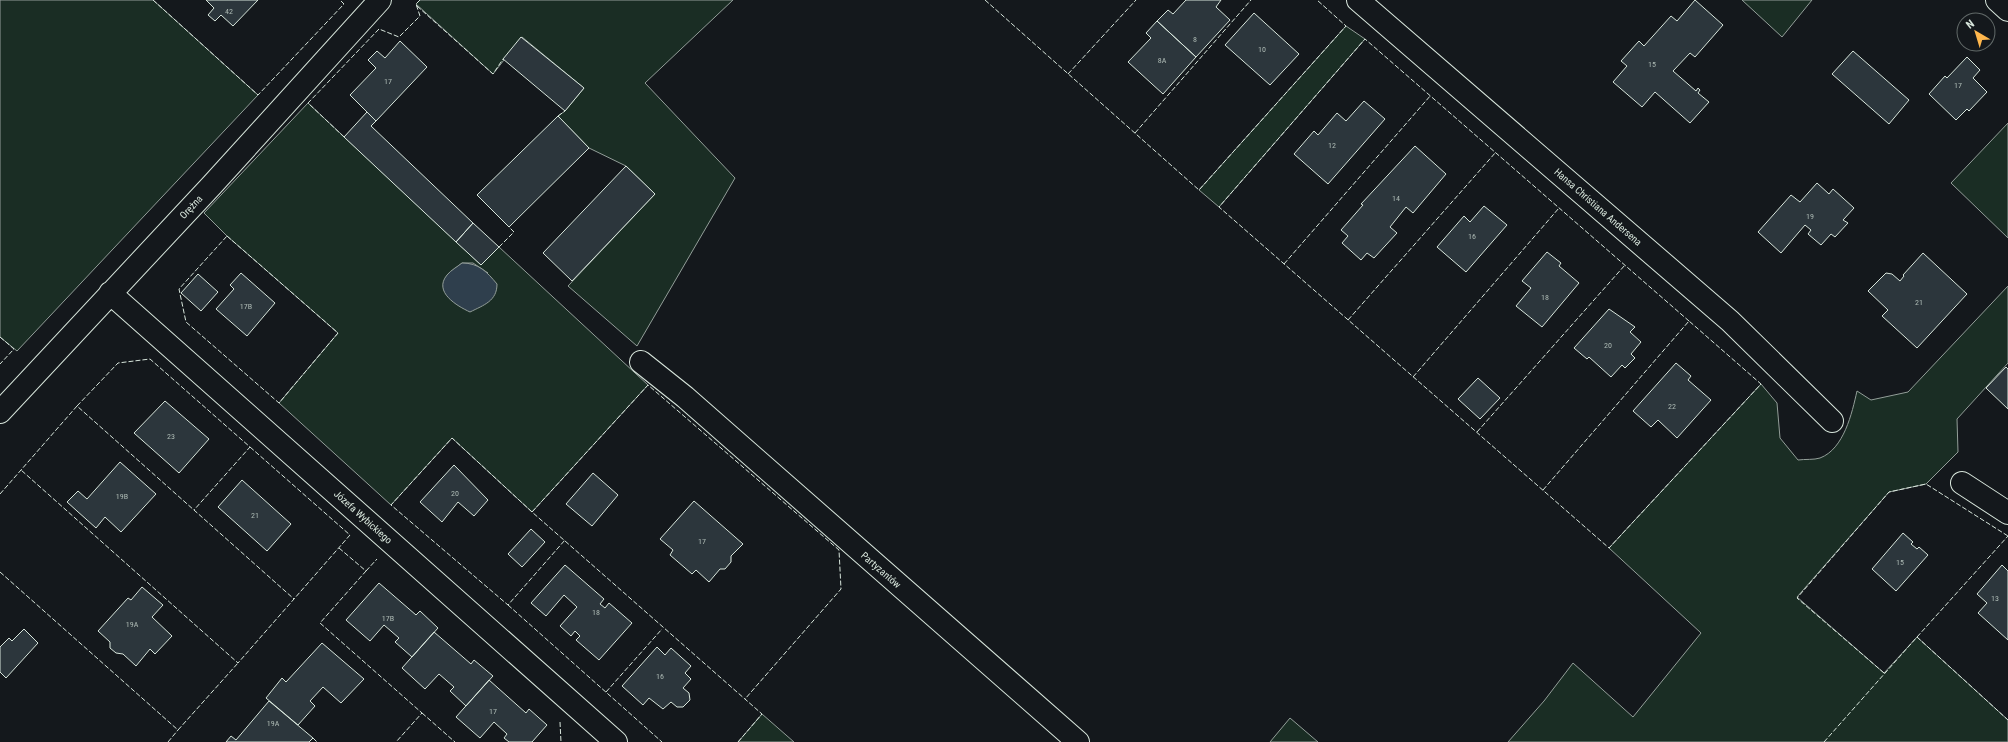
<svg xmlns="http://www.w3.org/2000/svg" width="2008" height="742" font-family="'Roboto Condensed',sans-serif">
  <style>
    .green { fill: #1a2d24; stroke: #939e99; fill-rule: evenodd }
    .water { fill: #2f3f4d; stroke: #939e99 }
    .building { fill: #2c363c; stroke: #d8e6dc }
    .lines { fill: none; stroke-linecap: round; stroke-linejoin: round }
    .minor-casing { stroke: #d8e6dc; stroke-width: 24 }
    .minor { stroke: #14181c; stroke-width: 22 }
    .fence { stroke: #d8e6dc; stroke-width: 1; stroke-dasharray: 5 2; stroke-linecap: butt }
    .labels { text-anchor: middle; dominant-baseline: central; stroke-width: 3; stroke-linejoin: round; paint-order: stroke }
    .number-label { font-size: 8px; fill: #adbab4 }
    .street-label { font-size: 10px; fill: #d8e6dc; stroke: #14181c }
  </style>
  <rect width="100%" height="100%" fill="#14181c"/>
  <path class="green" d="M0,0h153l105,95 -241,256 -17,-14z
    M420,0h313l-88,83 90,95 -98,168 -69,-60 87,-92 -29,-28 -37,-18 -31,-32 7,-5 19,-23 -62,-51 -29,37 -77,-70z
    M1742,0h70l-30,37z
    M1346,26l19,13 -146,168 -20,-17z
    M308,103l173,162 18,-18 149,138 -116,127 -80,-74 -61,67 -112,-102 59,-70 -111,-97 -23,-23zM462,263h11l15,10 -41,2z
    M2008,123v115l-57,-55z
    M2008,286v77l-51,56 1,33 -32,32 -37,8 -92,105 87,76 33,-36 91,83v22h-500l36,-41 29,-38 60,54 68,-84 -92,-85 152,-164 16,19 3,35 18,22c7,-1 16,0 22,-2 24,-9 32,-45 37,-67l14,9 37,-8z
    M762,714l32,28h-56z
    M1290,718l28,24h-48z"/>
  <path class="water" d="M462,263c17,0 25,9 35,21 0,17 -13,21 -27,28 -13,-6 -37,-20 -23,-37 4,-5 10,-8 15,-12z"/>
  <path class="building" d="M206,0h52l-25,26 -12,-11 -6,6 -7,-6 6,-7z
    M1186,0h35l-5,7 14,13 -34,37 -39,-36 11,-11 5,4z
    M1695,0l28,25 -28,32 -5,-4 -17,18 23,20 2,-3 2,2 -2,3 11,9 -19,21 -35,-31 -13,15 -29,-25 14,-16 -6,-5 18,-20 5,5 27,-30 6,5z
    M1254,13l45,41 -29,31 -45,-40z
    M1157,21l39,36 -33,37 -35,-32 23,-24 -5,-5z
    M521,37l63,51 -19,23 -62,-52z
    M400,41l27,26 -51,54 -26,-26 26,-27 -8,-8 9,-9 8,7z
    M1853,51l56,49 -20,24 -57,-50z
    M1967,57l13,13 -7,8 14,14 -18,19 -2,-2 -11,11 -27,-26 16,-18 2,2z
    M1364,101l21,18 -57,65 -34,-30 20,-23 4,4 19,-22 9,8z
    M367,112l9,9 -5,5 102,97 -17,19 -112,-105z
    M558,116l31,32 -80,79 -32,-32z
    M1415,146l31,28 -33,39 -7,-6 -16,20 7,6 -23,25 -7,-5 -6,7 -19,-17 6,-7 -7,-6 22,-25 -2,-1z
    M626,166l29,28 -83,87 -29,-28z
    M1817,183l12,11 4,-5 21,19 -11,12 5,3 -13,14 -4,-3 -10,11 -13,-11 3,-4 -6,-5 -24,28 -23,-21 33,-37 9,7z
    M1484,206l23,19 -41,47 -29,-25 27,-31 6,6z
    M473,223l26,24 -18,18 -25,-23z
    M1547,252l14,11 -2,3 20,17 -37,44 -26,-21 15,-18 -9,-7z
    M1923,253l44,41 -50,54 -35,-32 6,-6 -20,-19 18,-18 6,1 8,7 4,-5 -1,-1z
    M241,273l34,30 -28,33 -31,-27 18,-20 -4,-4z
    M198,274l20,18 -17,19 -20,-18z
    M1609,309l26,18 -5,5 11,10 -10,12 4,4 -10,10 -3,-3 -11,12 -22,-20 -2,2 -13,-11z
    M1676,363l15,13 -3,4 23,20 -34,38 -19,-18 -7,7 -18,-16z
    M2006,367l2,2v40l-22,-21z
    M1478,378l22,20 -20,21 -22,-20z
    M165,401l44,38 -30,34 -45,-40z
    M120,462l36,32 -35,38 -16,-15 -9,11 -29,-26 11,-11 9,8z
    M454,465l34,35 -14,16 -16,-14 -16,20 -22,-20z
    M593,473l25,22 -26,31 -26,-22z
    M242,480l49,44 -24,27 -49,-44z
    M694,501l49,43 -12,12v6l-6,7h-5l-11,13 -13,-12 -4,4 -22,-19 3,-5 -13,-11z
    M531,529l14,13 -23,25 -14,-13z
    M1903,533l10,9 -2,2 6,5 2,-2 9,8 -32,36 -24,-22z
    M565,565l39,34 -4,5 5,4 4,-5 23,20 -33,37 -23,-20 4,-4 -5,-5 -4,5 -11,-10 17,-19 -13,-12 -18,21 -15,-13z
    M2002,565l6,6v69l-30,-27 9,-10 -10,-9z
    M379,583l37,32 4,-4 18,17 -26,29 -17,-15 4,-4 -15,-13 -14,16 -24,-21z
    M142,587l21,18 -11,12 20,19 -17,18 -5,-5 -14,17 -13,-12 -7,-1 -6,-5v-6l-12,-11 30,-33 3,2z
    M24,629l14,14 -32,35 -6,-6v-25l9,-9 3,3z
    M434,632l37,32 3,-4 19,16 -27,30 -16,-15 4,-4 -15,-13 -14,15 -23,-21z
    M322,643l42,36 -23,24 -18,-16 -13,14 5,5 -17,19 -32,-27 16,-20 4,4z
    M657,647l8,8 6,-7 20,18 -6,7 6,6 -8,9 6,5 1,7 -7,7h-6l-6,-5 -8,7 -14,-11 -6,7 -21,-19z
    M489,680l37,33 3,-4 18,16 -15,17h-23l-5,-4 3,-4 -13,-12 -14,16 -24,-21z
    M269,701l44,37 -4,4h-83l5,-6 5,4z"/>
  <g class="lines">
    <defs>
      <path id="minor" d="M1358,0l372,321 102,100
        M1997,0l11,10
        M110,293l506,449
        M641,362l44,35 393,345
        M0,412l212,-227 168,-185
        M1962,483l46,30"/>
    </defs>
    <use href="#minor" class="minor-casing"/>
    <use href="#minor" class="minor"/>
    <path class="fence" d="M153,0l105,95 86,-91 -4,-4
      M985,0l214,190 147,-164 -29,-26
      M417,6l76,68 10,-15
      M1068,74l68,-74
      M558,116l7,-5
      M1135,133l116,-133
      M344,137l-36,-34 71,-74 20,8 21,-21 -4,-12 4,-4
      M227,236l111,97 -59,70 -93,-81 -7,-33z
      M499,247l15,-15 -5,-5
      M1284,264l147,-169
      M1348,320l148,-168
      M0,337l14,12 -14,15
      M1413,377l146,-169
      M77,406l41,-43 32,-4 100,88 -56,63
      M1477,432l148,-167
      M250,447l100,88 -56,64
      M1543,490l146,-169 72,63 -152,164 -390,-341 146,-168 324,282
      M0,494l77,-88 217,193 -56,64 -217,-193
      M532,512l-80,-74 -61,67 117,100 57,-65
      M339,548l27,23 -46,52 102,90 -26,29
      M366,571l11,-12
      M0,572l178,158 60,-67
      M508,605l154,137
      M1917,637l91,-101
      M1884,673l-87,-75 92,-106 37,-8 82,52
      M606,692l56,-63
      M422,713l33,29
      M560,722l1,20
      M313,738l4,4
      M168,742l10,-12
      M738,742l24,-28 -230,-202 116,-127 191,165 2,39 -96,110
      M1824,742l93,-105 91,83"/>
  </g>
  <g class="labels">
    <g class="number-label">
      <text x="229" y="11">42</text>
      <text x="1195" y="39">8</text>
      <text x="1262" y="49">10</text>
      <text x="1162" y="60">8A</text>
      <text x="1652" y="64">15</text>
      <text x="388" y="81">17</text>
      <text x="1958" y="85">17</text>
      <text x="1332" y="145">12</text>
      <text x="1396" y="198">14</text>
      <text x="1810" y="216">19</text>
      <text x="1472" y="236">16</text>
      <text x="1545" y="297">18</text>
      <text x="1919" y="302">21</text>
      <text x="246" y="306">17B</text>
      <text x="1608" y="345">20</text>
      <text x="1672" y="406">22</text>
      <text x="171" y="436">23</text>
      <text x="455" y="493">20</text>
      <text x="122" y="496">19B</text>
      <text x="255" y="515">21</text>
      <text x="702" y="541">17</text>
      <text x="1900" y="562">15</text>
      <text x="1995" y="598">13</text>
      <text x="596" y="612">18</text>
      <text x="388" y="618">17B</text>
      <text x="132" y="624">19A</text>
      <text x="660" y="676">16</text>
      <text x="493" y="711">17</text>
      <text x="273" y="723">19A</text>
    </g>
    <g class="street-label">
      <text transform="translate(191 207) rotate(-47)">Orężna</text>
      <text transform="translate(1598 207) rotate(41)">Hansa Christiana Andersena</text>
      <text transform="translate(363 517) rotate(42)">Józefa Wybickiego</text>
      <text transform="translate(881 570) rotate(41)">Partyzantów</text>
    </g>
  </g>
  <g transform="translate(1976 32) rotate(322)"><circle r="19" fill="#14181c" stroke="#626a69"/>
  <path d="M0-3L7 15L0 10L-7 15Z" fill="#ffb74d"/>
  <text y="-6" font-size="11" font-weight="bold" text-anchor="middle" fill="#d8e6dc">N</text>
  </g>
</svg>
